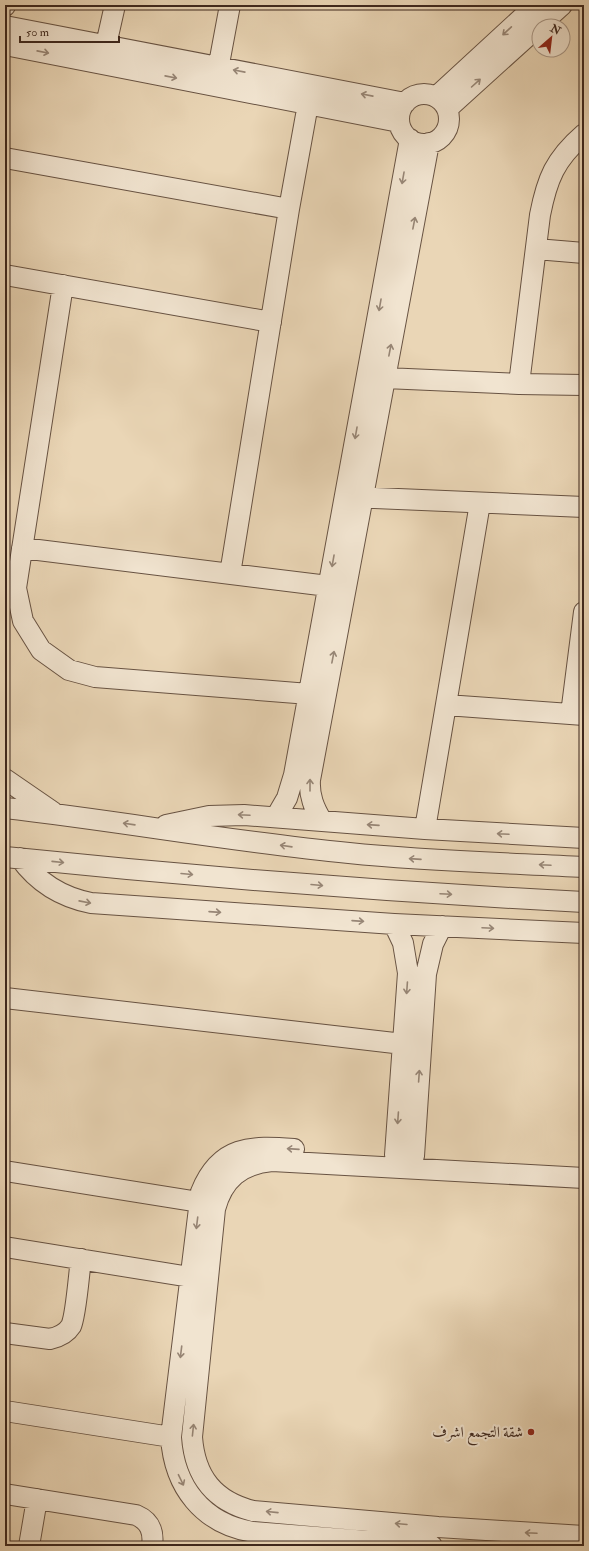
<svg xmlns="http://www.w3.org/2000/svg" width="589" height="1551" font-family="'IM FELL Double Pica',Amiri,serif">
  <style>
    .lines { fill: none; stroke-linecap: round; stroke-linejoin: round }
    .minor-casing { stroke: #685343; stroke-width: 22 }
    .minor { stroke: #f1e4d0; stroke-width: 20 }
    .oneway { stroke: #978676 }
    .poi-dot { fill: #8f2418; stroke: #f1e4d0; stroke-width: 1.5 }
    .labels { text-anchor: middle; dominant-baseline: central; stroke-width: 4; stroke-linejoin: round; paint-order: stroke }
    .poi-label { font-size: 15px; fill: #3d271d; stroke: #f1e4d0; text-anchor: end }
  </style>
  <rect width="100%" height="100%" fill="#ead6b6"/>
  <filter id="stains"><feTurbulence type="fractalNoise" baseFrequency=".005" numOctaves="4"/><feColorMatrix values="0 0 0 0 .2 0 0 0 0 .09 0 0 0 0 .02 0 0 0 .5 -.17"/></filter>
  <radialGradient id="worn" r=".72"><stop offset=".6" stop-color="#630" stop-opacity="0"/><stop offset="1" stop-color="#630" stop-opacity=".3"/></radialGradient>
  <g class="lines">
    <defs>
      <path id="minor" d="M5,6v-1
        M5,26l400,77
        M5,45l394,77
        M106,45l9,-40
        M216,80l14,-75
        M399 119a25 25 0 1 1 50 0a25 25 0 1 1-50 0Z
        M436,97l100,-92
        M447,109l115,-104
        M5,158l284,51
        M536,249l48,4
        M5,275l266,47
        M63,285l-47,303 7,33 18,29 28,20 26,7 214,17
        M385,378l134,6 65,1
        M519,384l21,-169c7,-36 15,-56 44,-81
        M351,497l233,10
        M22,548l306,38
        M230,574l59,-365 19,-105
        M446,705l138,10
        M571,714l13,-102
        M5,779l48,33
        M5,808c115,13 229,34 344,45 78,8 157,10 235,14
        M276,817l11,-19 7,-23 116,-636
        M322,821c-8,-13 -13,-25 -12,-41l119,-637
        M166,825l43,-9 35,-1 181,14 159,9
        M425,829l55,-326
        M5,857c193,20 386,35 579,45
        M20,858c18,25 41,39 71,45l303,21 190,9
        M394,924l9,19 5,30 -13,182
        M5,998l398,46
        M294,1149c-43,-3 -74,-4 -93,43l-30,245c3,50 32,87 82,95l179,14
        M414,1156l12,-182 7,-30 9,-18
        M5,1171l194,31
        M584,1178l-312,-17c-31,3 -49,18 -57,48l-23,228c3,40 22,64 61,74l185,16 146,9
        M5,1247l185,30
        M5,1333l45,6c9,-2 16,-5 21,-13 5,-10 8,-53 10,-67
        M5,1411l166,26
        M5,1494l131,21c14,6 18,17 16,31
        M29,1546l8,-47"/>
    </defs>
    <use href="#minor" class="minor-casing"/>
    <use href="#minor" class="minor"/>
  </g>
  <defs><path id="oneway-shaft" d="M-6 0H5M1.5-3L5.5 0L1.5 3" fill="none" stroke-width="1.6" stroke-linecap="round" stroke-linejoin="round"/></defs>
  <g class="oneway">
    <use href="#oneway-shaft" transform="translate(507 31) rotate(137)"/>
    <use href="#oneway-shaft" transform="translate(43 52) rotate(11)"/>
    <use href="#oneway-shaft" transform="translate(239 71) rotate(-169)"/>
    <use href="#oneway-shaft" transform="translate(171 77) rotate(11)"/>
    <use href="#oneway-shaft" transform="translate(476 83) rotate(-42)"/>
    <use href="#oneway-shaft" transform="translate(367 95) rotate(-169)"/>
    <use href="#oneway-shaft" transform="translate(403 178) rotate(100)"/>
    <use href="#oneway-shaft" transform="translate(414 223) rotate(-79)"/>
    <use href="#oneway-shaft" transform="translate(380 305) rotate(100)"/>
    <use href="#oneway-shaft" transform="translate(390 350) rotate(-79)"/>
    <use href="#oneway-shaft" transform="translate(356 433) rotate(100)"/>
    <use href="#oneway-shaft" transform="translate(333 561) rotate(100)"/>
    <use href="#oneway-shaft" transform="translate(333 657) rotate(-79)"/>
    <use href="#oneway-shaft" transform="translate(310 785) rotate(-90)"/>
    <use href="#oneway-shaft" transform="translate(244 815) rotate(-177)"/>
    <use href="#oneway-shaft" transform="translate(129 824) rotate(-172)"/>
    <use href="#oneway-shaft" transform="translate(373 825) rotate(-176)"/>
    <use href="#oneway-shaft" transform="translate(503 834) rotate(-177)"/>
    <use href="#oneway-shaft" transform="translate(286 846) rotate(-172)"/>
    <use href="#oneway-shaft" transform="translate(415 859) rotate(-176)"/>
    <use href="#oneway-shaft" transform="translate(58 862) rotate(6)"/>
    <use href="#oneway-shaft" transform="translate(545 865) rotate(-177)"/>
    <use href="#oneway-shaft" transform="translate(187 874) rotate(5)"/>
    <use href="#oneway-shaft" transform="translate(317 885) rotate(5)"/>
    <use href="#oneway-shaft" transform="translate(446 894) rotate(3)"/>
    <use href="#oneway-shaft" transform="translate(85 902) rotate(11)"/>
    <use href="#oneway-shaft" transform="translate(215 912) rotate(4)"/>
    <use href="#oneway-shaft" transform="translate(358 921) rotate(4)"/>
    <use href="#oneway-shaft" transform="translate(488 928) rotate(3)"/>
    <use href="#oneway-shaft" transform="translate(407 988) rotate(94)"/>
    <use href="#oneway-shaft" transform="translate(419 1076) rotate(-86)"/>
    <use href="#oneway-shaft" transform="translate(398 1118) rotate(94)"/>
    <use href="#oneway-shaft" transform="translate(293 1149) rotate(-176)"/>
    <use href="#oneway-shaft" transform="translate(197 1223) rotate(97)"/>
    <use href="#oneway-shaft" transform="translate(181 1352) rotate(97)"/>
    <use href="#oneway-shaft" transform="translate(193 1430) rotate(-84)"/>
    <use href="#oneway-shaft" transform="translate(181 1480) rotate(64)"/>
    <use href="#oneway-shaft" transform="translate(272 1512) rotate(-174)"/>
    <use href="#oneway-shaft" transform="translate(401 1524) rotate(-175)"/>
    <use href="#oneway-shaft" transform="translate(531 1533) rotate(-177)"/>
  </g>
  <circle class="poi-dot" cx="531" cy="1432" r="4"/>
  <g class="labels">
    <g class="poi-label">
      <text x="523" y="1432">شقة التجمع اشرف</text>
    </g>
  </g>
  <rect width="589" height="1551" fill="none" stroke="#ead6b6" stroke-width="20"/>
  <rect x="6" y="6" width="577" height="1539" fill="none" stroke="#3d271d" stroke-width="2"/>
  <rect x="10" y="10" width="569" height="1531" fill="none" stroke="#3d271d"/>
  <g transform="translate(551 38) rotate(28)"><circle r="19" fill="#f1e4d0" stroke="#a99888"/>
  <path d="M0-3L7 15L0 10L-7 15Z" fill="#8f2418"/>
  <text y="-6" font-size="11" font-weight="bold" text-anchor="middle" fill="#3d271d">N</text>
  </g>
  <path d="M20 36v6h99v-6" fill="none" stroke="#3d271d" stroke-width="2"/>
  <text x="26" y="36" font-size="12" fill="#3d271d" stroke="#f1e4d0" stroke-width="3" paint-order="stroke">50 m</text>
  <rect width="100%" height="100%" filter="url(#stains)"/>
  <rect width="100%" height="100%" fill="url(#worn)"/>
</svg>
